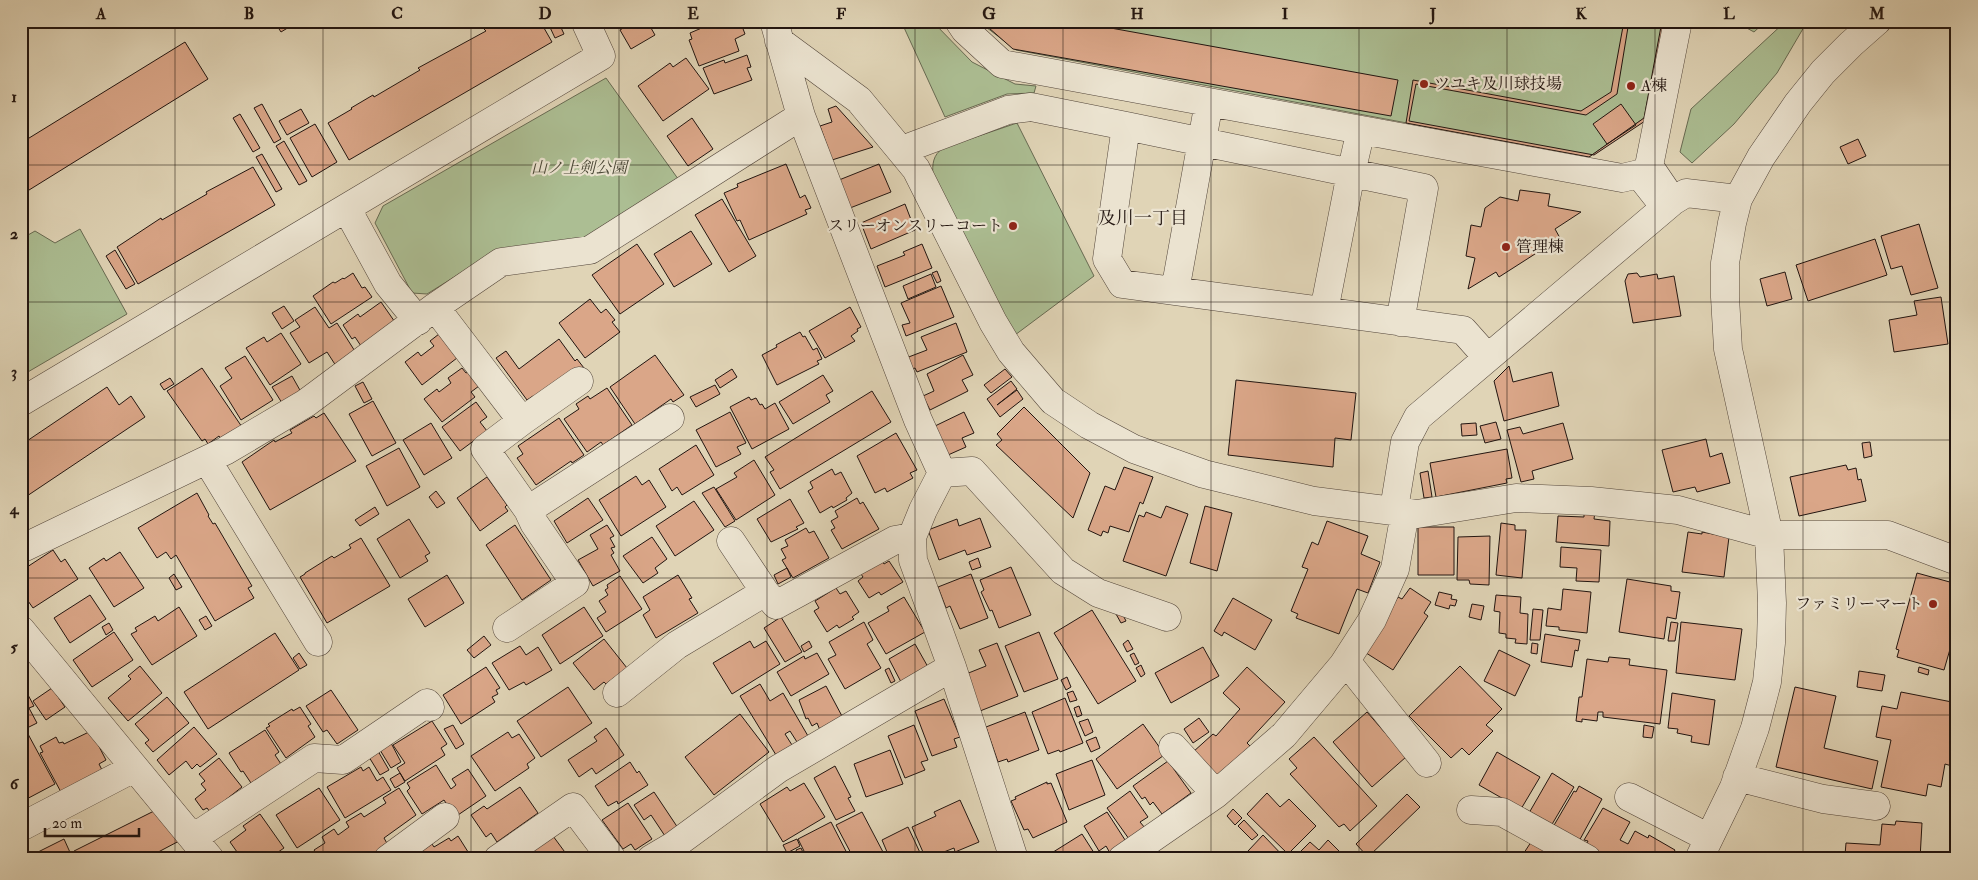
<svg xmlns="http://www.w3.org/2000/svg" width="1978" height="880" font-family="'IM FELL Double Pica','Noto Serif JP',serif">
  <style>
    .green { fill: #acbe93; stroke: #676a52 }
    .building { fill: #daa688; stroke: #221510; fill-rule: evenodd }
    .lines { fill: none; stroke-linecap: round; stroke-linejoin: round }
    .minor-casing { stroke: #52453a; stroke-width: 29 }
    .minor { stroke: #ebe3d0; stroke-width: 28 }
    .grid { fill: none; stroke: #221510; stroke-width: 1; stroke-opacity: 0.55 }
    .poi-dot { fill: #8f2418; stroke: #ebe3d0; stroke-width: 2 }
    .labels { text-anchor: middle; dominant-baseline: central; stroke-width: 4.5; stroke-linejoin: round; paint-order: stroke }
    .poi-label { font-size: 16px; fill: #221510; stroke: #ebe3d0; text-anchor: start }
    .park-label { font-size: 16px; font-style: italic; fill: #4b4837; stroke: #ebe3d0 }
    .neighbourhood-label { font-size: 18px; fill: #221510; stroke: #ebe3d0 }
    .neatline { fill: none; stroke: #221510; stroke-width: 2 }
    .grid-label { font-size: 16px; text-anchor: middle; font-weight: bold; fill: #221510 }
  </style>
  <rect width="100%" height="100%" fill="#e0d4b6"/>
  <filter id="stains"><feTurbulence type="fractalNoise" baseFrequency=".004" numOctaves="4"/><feColorMatrix values="0 0 0 0 .2 0 0 0 0 .09 0 0 0 0 .02 0 0 0 .5 -.17"/></filter>
  <radialGradient id="worn" r=".72"><stop offset=".6" stop-color="#630" stop-opacity="0"/><stop offset="1" stop-color="#630" stop-opacity=".3"/></radialGradient>
  <path class="green" d="M901,21h31l40,41 43,22 21,2 -2,7 -27,1 -62,23z
    M978,21h685l-19,97 -55,39 -573,-107z
    M1734,21h32l-12,11z
    M1786,21h24l-6,6 -27,46 -43,51 -42,39 -12,-11 11,-43z
    M606,78l75,105 -88,53 -97,15 -69,43 -15,-1 -37,-70 8,-17z
    M1017,123l77,153 -79,59 -82,-159c-1,-12 0,-21 10,-28z
    M80,229l47,85 -106,62v-137l14,-8 20,12z"/>
  <path class="building" d="M21,21h14l-14,9z
    M274,21h25l-18,11z
    M499,21h41l12,21 -203,118 -21,-37 24,-14 -1,-1 22,-13 1,2 46,-27 -2,-2 68,-37 -2,-2z
    M547,21h11l6,13 -9,4z
    M635,21h12l8,14 -24,14 -11,-19z
    M674,21h10l-7,5z
    M718,21h22l5,13 -10,5 4,12 -40,15 -10,-26 3,-1 -2,-6z
    M981,21h91l326,59 -7,36 -378,-67z
    M1624,21h38l-18,97 -55,39 -183,-34 7,-43 168,31 30,-19z
    M1629,21h40l-18,96 -57,38 -185,-34 7,-37 170,31 31,-21zM1621,104l15,21 -29,19 -14,-20z
    M185,42l23,37 -187,116v-52z
    M747,55l4,12 -4,1 5,12 -38,14 -11,-26 21,-8 1,3z
    M686,58l23,31 -46,32 -25,-35 32,-23 3,4z
    M262,104l19,35 -7,4 -20,-35z
    M836,106l37,41 -41,13 -12,-34 12,-4 -4,-13z
    M301,109l8,14 -22,12 -8,-14z
    M240,114l20,34 -7,4 -20,-34z
    M692,118l21,31 -25,17 -21,-30z
    M315,124l22,38 -25,15 -22,-39z
    M1858,139l8,17 -18,8 -8,-17z
    M284,141l23,40 -8,4 -23,-39z
    M262,154l20,35 -6,3 -20,-35z
    M786,164l14,34 5,-3 6,13 -6,2 2,4 -58,26 -9,-20 -3,1 -13,-28 14,-6 -1,-3z
    M879,164l12,28 -41,16 -11,-28z
    M253,167l22,38 -137,79 -21,-37 44,-29 1,2 45,-26 -1,-2z
    M1520,190l30,4 -2,12 33,6 -26,17 5,9 -61,39 -3,-5 -28,17 7,-31 -9,-2 5,-31 10,2 4,-19 15,-11 18,4z
    M722,199l34,57 -27,16 -34,-57z
    M905,204l10,26 -44,19 -10,-26z
    M1919,224l19,64 -27,7 -9,-29 -11,3 -10,-33z
    M691,231l21,33 -38,23 -20,-33z
    M1875,239l12,36 -79,26 -12,-36z
    M637,244l27,40 -44,30 -28,-39z
    M922,244l10,24 -47,19 -8,-21 28,-11 -2,-3z
    M115,250l20,34 -9,5 -20,-33z
    M937,271l4,10 -4,2 -5,-10z
    M1785,272l7,27 -25,7 -7,-27z
    M353,273l9,15 3,-1 7,10 -41,27 -18,-28 20,-14 2,1 8,-5 1,1z
    M1637,273l3,4 17,-3 1,5 16,-3 7,40 -48,7 -8,-42 3,-7z
    M931,274l5,13 -28,12 -5,-13z
    M941,286l13,31 -48,19 -4,-11 8,-2 -9,-20z
    M1941,297l7,47 -54,8 -5,-32 28,-5 -3,-14z
    M590,299l11,14 5,-4 9,11 -3,2 8,10 -35,26 -26,-35z
    M381,302l16,23 -34,24 -8,-12 -3,2 -9,-14 15,-11 2,3z
    M284,306l10,15 -12,8 -10,-16z
    M315,307l14,21 8,-5 21,33 -20,13 -11,-17 -18,11 -19,-30 10,-6 -5,-7z
    M850,307l11,20 -4,2 1,2 -7,5 4,5 -30,17 -16,-27z
    M956,323l11,29 -50,20 -2,-4 -5,2 -4,-12 21,-8 -6,-13z
    M800,332l3,5 2,-1 8,14 4,-2 5,11 -5,2 2,3 -42,21 -15,-30 15,-8 -1,-2z
    M281,333l20,31 -31,21 -24,-37 18,-11 3,5z
    M439,334l18,24 -35,27 -17,-23 13,-10 3,4 13,-10 -4,-5z
    M559,339l16,22 2,-2 7,9 -47,34 -4,-6 -6,4 -31,-42 10,-7 13,18z
    M655,355l29,40 -11,7 -2,-3 -36,25 -25,-37z
    M963,355l10,20 -11,5 6,11 -38,19 -7,-14 11,-5 -7,-17z
    M245,356l28,44 -32,20 -21,-34 12,-8 -7,-10z
    M1509,366l4,16 39,-10 7,34 -55,15 -10,-40z
    M202,368l40,59 -20,14 -3,-5 -11,8 -3,-5 -3,2 -35,-50z
    M462,368l4,5 2,-1 11,14 -8,6 4,5 -33,25 -18,-23 13,-10 2,3 12,-9 -3,-5z
    M732,369l5,8 -17,11 -5,-8z
    M1005,369l7,8 -21,16 -7,-8z
    M823,375l10,16 -7,4 4,7 -37,22 -14,-22z
    M292,376l9,16 -19,11 -10,-16z
    M170,378l4,6 -10,6 -4,-6z
    M1236,380l120,13 -5,47 -16,-2 -2,29 -105,-12z
    M1011,381l6,8 -20,16 20,-15 6,9 -23,18 -13,-18z
    M363,382l9,17 -8,4 -9,-17z
    M715,385l5,9 -24,13 -6,-10z
    M107,387l12,18 12,-9 14,21 -124,83v-55z
    M607,388l25,37 -29,20 -2,-3 -14,10 -23,-33 15,-10 -3,-5 12,-8 2,3z
    M872,391l19,31 -111,67 -10,-17 4,-2 -9,-13z
    M749,397l2,3 5,-2 4,7 2,-1 3,5 10,-6 14,26 -37,20 -22,-42z
    M373,401l23,42 -24,13 -23,-42z
    M476,402l11,15 -7,5 7,9 -27,20 -18,-24z
    M1024,407l66,66 -17,45 -77,-73 6,-5 -5,-6z
    M730,412l16,31 -9,4 4,7 -25,13 -20,-37z
    M964,412l10,21 -12,5 4,9 -18,8 -13,-29z
    M324,413l32,48 -86,49 -28,-48 32,-22 1,2 17,-9 -2,-3 24,-14 2,2z
    M559,418l25,37 -12,8 -1,-2 -35,24 -19,-27 6,-4 -5,-8z
    M1496,422l5,17 -16,4 -5,-17z
    M431,423l21,35 -28,17 -21,-35z
    M1476,423l1,12 -15,1 -1,-12z
    M1563,423l10,36 -41,12 2,8 -13,3 -14,-52 13,-3 3,7z
    M896,433l21,37 -7,3 3,5 -26,14 -2,-4 -10,5 -18,-37z
    M1706,439l4,18 12,-4 8,30 -33,9 -2,-5 -22,5 -11,-42z
    M1870,442l2,14 -8,2 -2,-15z
    M696,445l18,30 -32,20 -5,-8 -5,4 -13,-22z
    M399,448l21,39 -33,19 -21,-40z
    M1507,449l5,29 -6,1 1,4 -71,14 -6,-34z
    M754,460l21,35 -39,25 -20,-31 21,-12 -3,-4z
    M1846,465l2,5 8,-2 2,12 3,-1 5,22 -67,15 -9,-39z
    M1124,467l29,10 -10,27 -3,-2 -11,30 -19,-6 -2,7 -5,-2 -2,5 -13,-6 17,-44 10,4z
    M832,469l3,6 6,-3 11,21 -6,5 1,2 -14,8 -1,-2 -12,7 -12,-22 5,-3 -3,-6z
    M1428,471l4,26 -8,1 -4,-25z
    M636,476l6,9 7,-5 17,27 -45,29 -22,-36z
    M487,477l20,28 -2,2 3,4 -28,20 -23,-33z
    M714,487l21,34 -10,6 -23,-34z
    M436,491l9,12 -8,5 -8,-11z
    M197,493l12,22 -1,1 5,8 2,-1 37,63 -4,2 6,10 -39,23 -39,-66 -5,4 -5,-7 -9,6 -19,-30z
    M588,498l15,22 -36,23 -13,-22z
    M857,498l3,6 3,-2 16,27 -37,20 -11,-19 4,-2 -4,-7 7,-4 -3,-6z
    M790,499l14,24 -8,4 2,2 -27,13 -14,-23z
    M694,501l20,29 -39,26 -19,-30z
    M1166,506l22,8 -22,62 -43,-15 16,-46 5,2 2,-5 15,6z
    M1205,506l27,7 -15,58 -27,-8z
    M375,507l4,7 -19,12 -5,-6z
    M1584,510l11,1 -1,8 16,2 -1,25 -53,-4 2,-26 26,1z
    M980,518l11,29 -24,8 -2,-5 -26,10 -11,-30 29,-11 2,7z
    M409,519l21,34 -5,3 3,5 -28,17 -23,-39z
    M1327,521l41,15 -7,18 19,8 -12,31 -11,-4 -18,45 -43,-16 2,-4 -7,-3 17,-42 -6,-2 10,-25 6,3z
    M1501,523l14,2v5h11l-4,48 -26,-3z
    M515,525l36,55 -29,20 -36,-55z
    M607,525l7,11 -4,2 5,9 -4,1 3,5 -3,2 9,16 -27,15 -15,-26 20,-11 -8,-14z
    M1418,527h36v48h-36z
    M806,528l3,5 5,-2 15,27 -36,20 -11,-18 4,-2 -5,-9 7,-3 -3,-6z
    M1688,532l14,2v-2l27,5 -5,40 -42,-5z
    M1490,536l-1,49 -19,-1 -1,-4h-12l1,-43z
    M652,537l15,22 -12,9 3,5 -15,10 -20,-27z
    M361,538l29,48 -63,37 -27,-46 5,-3v-1l27,-17 2,2 17,-10 -2,-3z
    M1561,547l40,3 -2,32 -23,-1 1,-13 -17,-1z
    M53,550l8,12 4,-3 13,20 -45,29 -12,-17v-20z
    M120,552l24,36 -30,19 -25,-39 15,-10 2,3z
    M880,558l4,6 5,-3 14,21 -22,13 -2,-3 -10,6 -11,-17 5,-4 -4,-6z
    M978,558l3,9 -9,3 -3,-8z
    M1011,567l20,48 -32,13 -7,-18 -2,1 -9,-19 3,-2 -4,-10z
    M787,568l4,9 -13,7 -4,-9z
    M1917,573l40,11v41l-13,45 -47,-13 2,-7 -3,-1z
    M174,574l8,13 -6,3 -7,-12z
    M971,574l17,44 -28,11 -10,-23 -4,2 -8,-21z
    M447,575l17,28 -39,24 -17,-28z
    M678,575l14,23 -3,1 9,14 -42,25 -13,-23 7,-5 -7,-13z
    M620,576l22,33 -36,23 -9,-14 9,-6 -7,-11 9,-6 -3,-5 3,-2 -1,-3z
    M1627,579l44,7v5l9,1 -4,27 -9,-2 -3,22 -45,-7z
    M836,588l4,6 6,-3 13,21 -7,5 2,2 -15,9 -2,-3 -10,7 -13,-21 5,-3 -4,-7z
    M1410,588l21,14 -7,11 4,3 -35,54 -30,-19 35,-54 4,2z
    M1563,589l28,3 -4,41 -28,-3v-3l-13,-1 2,-18 13,2z
    M1439,592l13,3 -1,4 6,1 -2,6 -5,-1 -1,4 -14,-4z
    M90,595l16,24 -36,24 -16,-25z
    M1496,595l25,2 -1,16 8,1 -1,30 -12,-1 1,-4 -10,-1v-4l-7,-1 1,-21 -6,-1z
    M904,597l21,35 -39,22 -18,-31 21,-12 -2,-4z
    M1233,598l39,22 -17,30 -31,-18 -2,4 -8,-5z
    M1472,604l12,2 -3,14 -12,-3z
    M179,607l18,29 -45,29 -21,-31 6,-3 -2,-3 20,-12 3,5z
    M584,607l19,29 -43,28 -18,-29z
    M1533,609l10,1 -3,30h-10z
    M1092,610l44,71 -38,23 -44,-71z
    M1121,611l5,10 -5,2 -5,-9z
    M206,616l6,10 -7,4 -6,-10z
    M781,617l21,35 -17,10 -21,-34z
    M864,622l9,18 -6,4 14,24 -36,21 -17,-30 8,-4 -7,-13z
    M1671,622l7,1 -3,18h-7z
    M1681,622l61,7 -7,51 -59,-7z
    M109,623l4,7 -7,5 -4,-8z
    M114,632l19,28 -41,27 -19,-27z
    M1039,632l19,47 -34,13 -19,-46z
    M275,633l24,37 -91,59 -24,-37z
    M1545,634l35,6 -2,11 -3,-1 -3,17 -31,-5z
    M484,636l7,9 -17,13 -7,-8z
    M604,639l23,29 -21,16 -2,-2 -10,8 -21,-27z
    M1128,640l5,9 -6,3 -4,-8z
    M750,641l4,7 12,-7 14,23 -48,30 -19,-31z
    M809,641l3,6 -8,5 -3,-6z
    M997,643l21,53 -38,15 -14,-37 20,-8 -7,-16z
    M1532,643l6,1 -1,10 -6,-1z
    M915,644l13,23 -27,15 -12,-23z
    M520,646l6,9 12,-8 14,23 -26,15 -2,-3 -15,8 -17,-27z
    M1203,647l16,29 -48,27 -16,-30z
    M1499,650l31,15 -15,31 -31,-15z
    M299,653l8,12 -7,4 -7,-11z
    M817,653l12,21 -38,22 -14,-24 27,-16 1,3z
    M1134,653l5,10 -4,2 -5,-10z
    M1609,657l21,2 -1,6 38,5 -7,54 -57,-7v-5h-5l-1,9 -15,-2v3l-6,-1 3,-24h3l5,-38 21,3z
    M1141,665l4,9 -4,3 -5,-9z
    M140,666l22,27 -34,28 -20,-23 23,-19 -3,-3z
    M1460,666l42,43 -16,16 7,6 -24,24 -7,-7 -11,10 -42,-42z
    M486,667l14,21 -4,2 2,4 -6,3 3,5 -34,22 -18,-29z
    M1247,667l38,35 -38,41 6,6 -35,30 -25,-27 20,-18 3,2 24,-27 -17,-16z
    M1919,667l10,3 -1,5 -10,-3z
    M889,668l6,13 -4,2 -6,-13z
    M1859,671l26,4 -3,16 -25,-4z
    M1067,677l4,10 -5,3 -5,-10z
    M21,682l13,24 -5,2 8,15 -16,8z
    M760,684l10,17 13,-8 25,43 -11,6 -7,-11 -5,3 7,11 -16,10 -36,-59z
    M826,686l17,32 -23,12 -3,-7 -5,3 -4,-8 -2,1 -7,-19z
    M568,687l24,36 -51,34 -24,-36z
    M1795,687l41,9 -12,52 54,13 -6,28 -96,-22z
    M52,688l13,19 -19,13 -13,-19z
    M331,690l27,40 -21,14 -10,-14 -4,2 -17,-26z
    M1073,691l4,9 -7,2 -3,-9z
    M1901,692l56,11 -3,25h3v16l-5,22 -7,-2 -4,23 -13,-3 -2,12 -45,-9 10,-47 -15,-3 6,-31 15,3z
    M1672,693l43,7 -6,45 -18,-3 1,-6 -15,-3 1,-4 -10,-1z
    M167,697l22,26 -36,29 -8,-9 4,-3 -14,-16z
    M1065,698l18,45 -23,9 -1,-2 -11,4 -16,-42z
    M944,699l16,38 -6,2 3,8 -25,9 -17,-45z
    M1079,706l3,9 -5,2 -3,-9z
    M300,707l11,17 -3,2 7,11 -29,21 -20,-30 4,-2 -2,-2 24,-15 1,2z
    M1025,712l14,38 -31,12 -1,-3 -9,3 -12,-35z
    M1367,712l39,45 -34,30 -39,-45z
    M740,714l29,38 -55,43 -29,-38z
    M1199,718l10,14 -16,11 -9,-14z
    M1088,719l5,13 -8,4 -6,-14z
    M432,721l15,23 -6,4 4,7 -40,26 -8,-13 8,-5 -12,-18z
    M1143,724l17,24 7,5 -50,36 -21,-30z
    M453,725l11,19 -8,5 -12,-20z
    M914,725l14,35 -7,2 4,8 -20,8 -17,-42z
    M1644,725l10,2 -2,11 -9,-1z
    M194,727l23,27 -17,13 -3,-3 -5,5 -6,-8 -17,14 -12,-15z
    M606,728l18,27 -28,19 -4,-6 -13,9 -11,-17 29,-19 -3,-4z
    M265,730l14,22 -4,3 6,9 -30,19 -8,-12 -2,1 -12,-19z
    M91,731l15,29 -7,4 4,8 -41,22 -22,-41 3,-1 -3,-6 16,-9 3,6 4,-1 1,2z
    M508,732l4,6 7,-4 16,24 -8,6 2,4 -34,23 -24,-35z
    M28,734l27,50 -34,18v-65z
    M1096,737l4,11 -9,4 -5,-11z
    M1314,737l63,69 -27,25 -6,-7 -5,3 -49,-53 7,-6 -8,-9z
    M391,743l10,19 -10,6 -11,-18z
    M890,750l13,34 -37,13 -12,-33z
    M378,751l11,19 -9,5 -11,-18z
    M1497,752l43,25 -19,32 -42,-24z
    M219,758l23,29 -32,25 -3,-4 -4,2 -8,-11 11,-9 -5,-6 4,-3 -6,-7z
    M1092,760l13,35 -36,15 -13,-36z
    M1168,761l23,32 -29,21 -9,-12 -3,3 -5,-8 -3,2 -9,-13z
    M630,762l7,11 2,-2 9,14 -30,19 -1,-3 -9,5 -13,-20z
    M436,765l15,24 5,-4 -4,-6 16,-10 18,27 -31,21 -11,-17 -22,14 -15,-23 3,-3 -3,-5z
    M835,766l16,31 -3,1 7,13 -19,9 -22,-42z
    M361,767l2,4 6,-4 8,14 6,-4 8,13 -46,28 -18,-31z
    M400,773l5,9 -10,6 -5,-9z
    M1552,773l22,14 -23,39 -22,-13z
    M1047,782v2l4,-1 16,39 -34,16 -5,-9 -4,1 -13,-29 5,-2 -1,-2z
    M804,783l21,34 -42,25 -23,-38 27,-17 3,4z
    M1579,786l23,13 -24,44 -25,-16 21,-36 2,1z
    M520,787l18,26 -41,29 -6,-9 -5,4 -15,-22 13,-9 3,3z
    M319,788l21,32 -43,28 -21,-33z
    M399,788l17,27 -32,23 5,9 -19,12h-3l-5,-7 -11,7h-31l-6,-9 11,-7 -3,-6 12,-8 4,6 11,-8 -3,-5 15,-9 3,4 22,-14 -3,-5z
    M1130,791l18,26 -8,5 5,6 -16,11 -22,-31z
    M654,792l24,36 -13,8 -14,-21 -7,5 -10,-15z
    M1267,793l13,14 9,-8 27,27 -28,28 -41,-40z
    M1407,794l13,13 -52,50 -12,-13z
    M960,800l19,42 -24,10 -1,-4 -28,11 -14,-32 24,-11 -2,-4z
    M628,803l24,36 -17,11 -4,-6 -8,5 -21,-29z
    M1603,808l27,14 -10,18 8,4 7,-13 13,7 1,-3 26,15 -5,9h-60l-24,-14 2,-4 -4,-1z
    M1233,809l9,9 -7,7 -8,-9z
    M156,810l25,30 -36,19h-67l-4,-8z
    M862,812l21,40 -14,7h-15l-18,-34z
    M1107,812l20,31 -17,10 -4,-7 -7,5 -15,-25z
    M260,814l24,34 -16,11h-26l-12,-17 16,-12 -3,-4z
    M1244,820l14,15 -6,5 -14,-14z
    M1896,821l26,2 -2,36h-113v-7l38,3 1,-12 34,2 2,-21 13,1z
    M831,822l19,37h-42l-10,-20z
    M908,827l15,32h-33l-8,-19z
    M1082,834l16,25h-56z
    M1263,835l23,24h-31l-7,-8z
    M458,836l12,19 -7,4h-47l-2,-3 18,-12 2,3 15,-9 2,3z
    M553,836l17,23h-48z
    M64,839l9,20h-49z
    M797,839l3,7 -13,7 -4,-8z
    M1533,839l33,20h-46z
    M1328,840l19,19h-54l17,-17 9,8z
    M801,848l5,11h-6l-4,-9z"/>
  <g class="lines">
    <defs>
      <path id="minor" d="M774,21l27,95 117,304 24,53 30,-2 91,100 35,22 69,24
        M959,21l6,9 37,34 620,114 17,-4 26,33
        M779,41l80,59 57,69 77,153 18,30 42,49 36,24 45,24 70,25 110,27 103,13 99,-16 75,3 87,9 91,25h119l69,26
        M1126,126l298,62 -24,134
        M902,150l106,-40 23,-3 95,19 -19,133 15,25 341,46 24,27
        M1666,191l-17,-25 29,-145
        M347,209l41,75 30,37
        M1175,291l34,-189
        M435,307l87,114
        M1324,311l27,-138 10,-43
        M21,402l580,-346 -16,-35
        M207,460l111,182
        M528,510l142,-92
        M912,537l1,23 39,107 62,192
        M731,541l34,51 11,13 119,-65 17,-3 11,-27 19,-37
        M21,549l204,-98 81,-48 129,-96 66,-45 89,-12 211,-134
        M507,628l68,-45 -41,-60 -6,-13 -43,-61 37,-28 57,-40
        M21,630l189,229
        M1346,661l81,102
        M617,693l60,-48 88,-53
        M1173,747l43,47
        M1737,777l86,22 53,7
        M1629,797l80,41
        M1471,810l31,2 85,47
        M21,827l113,-59
        M193,838l121,-80 29,2 84,-57 3,4
        M388,859l57,-42
        M498,859l75,-52 39,52
        M651,859l22,-13 105,-77 174,-102
        M1122,859l94,-65 68,-59 59,-70 29,-45 23,-51 8,-45 -3,-11 -5,-10 10,-61 13,-25 255,-216 13,-8 52,6
        M1699,859l35,-72 21,-59 12,-46 4,-39 1,-40 -3,-68 -41,-186 -3,-52v-34l7,-40 6,-24 23,-42 37,-54 25,-31 28,-28 26,-23"/>
    </defs>
    <use href="#minor" class="minor-casing"/>
    <use href="#minor" class="minor"/>
  </g>
  <path class="grid" d="M175,21v838M323,21v838M471,21v838M619,21v838M767,21v838M915,21v838M1063,21v838M1211,21v838M1359,21v838M1507,21v838M1655,21v838M1803,21v838M21,165h1936M21,302h1936M21,440h1936M21,578h1936M21,715h1936"/>
  <g class="poi-dot">
    <circle cx="1424" cy="84" r="5"/>
    <circle cx="1631" cy="86" r="5"/>
    <circle cx="1013" cy="226" r="5"/>
    <circle cx="1506" cy="247" r="5"/>
    <circle cx="1933" cy="604" r="5"/>
  </g>
  <g class="labels">
    <g class="poi-label">
      <text x="1434" y="84">ツユキ及川球技場</text>
      <text x="1641" y="86">A棟</text>
      <text x="1003" y="226" text-anchor="end">スリーオンスリーコート</text>
      <text x="1516" y="247">管理棟</text>
      <text x="1923" y="604" text-anchor="end">ファミリーマート</text>
    </g>
    <g class="park-label">
      <text x="579" y="168">山ノ上剣公園</text>
    </g>
    <g class="neighbourhood-label">
      <text x="1143" y="218">及川一丁目</text>
    </g>
  </g>
  <rect width="1978" height="880" fill="none" stroke="#e0d4b6" stroke-width="55"/>
  <path d="M45 828v8h94v-8" fill="none" stroke="#221510" stroke-width="2.5"/>
  <text x="52" y="828" font-size="15" fill="#221510" stroke="#ebe3d0" stroke-width="4" paint-order="stroke">20 m</text>
  <rect x="28" y="28" width="1922" height="824" class="neatline"/>
  <g class="grid-label">
    <text x="101" y="19">A</text>
    <text x="249" y="19">B</text>
    <text x="397" y="19">C</text>
    <text x="545" y="19">D</text>
    <text x="693" y="19">E</text>
    <text x="841" y="19">F</text>
    <text x="989" y="19">G</text>
    <text x="1137" y="19">H</text>
    <text x="1285" y="19">I</text>
    <text x="1433" y="19">J</text>
    <text x="1581" y="19">K</text>
    <text x="1729" y="19">L</text>
    <text x="1877" y="19">M</text>
    <text x="14" y="102">1</text>
    <text x="14" y="239">2</text>
    <text x="14" y="377">3</text>
    <text x="14" y="514">4</text>
    <text x="14" y="652">5</text>
    <text x="14" y="789">6</text>
  </g>
  <rect width="100%" height="100%" filter="url(#stains)"/>
  <rect width="100%" height="100%" fill="url(#worn)"/>
</svg>
